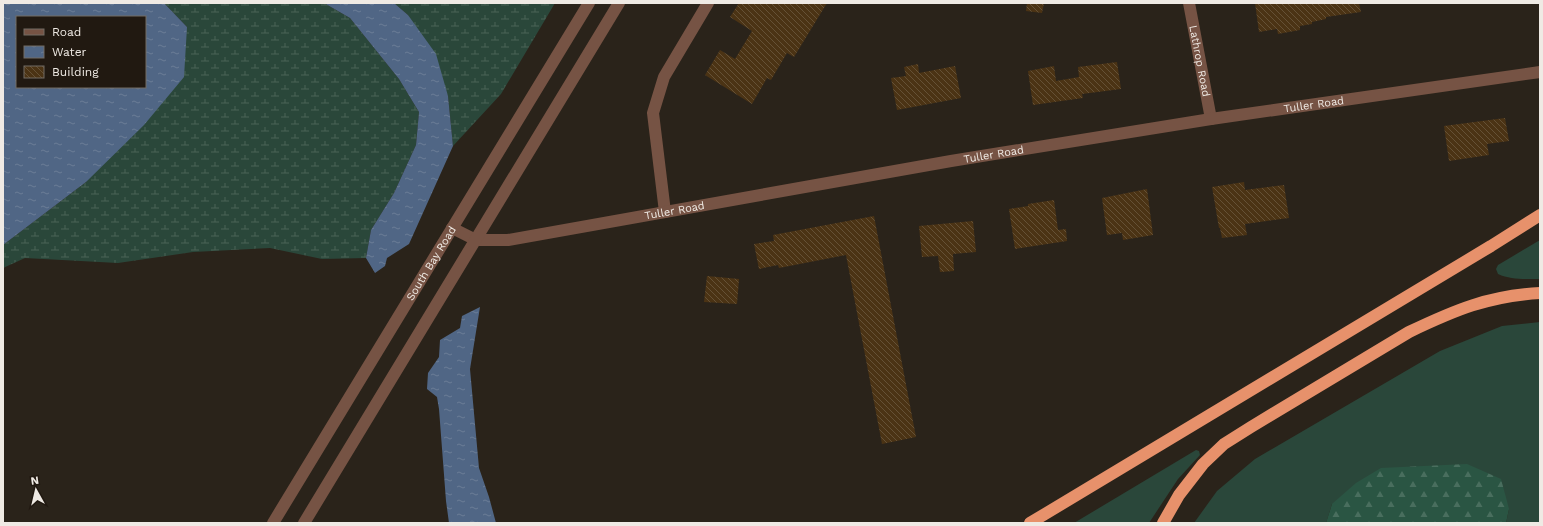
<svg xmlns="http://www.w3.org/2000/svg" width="1543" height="526" font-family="'Work Sans',sans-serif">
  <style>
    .grass { fill: #2a473a }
    .forest { fill: url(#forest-firs) }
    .wetland { fill: url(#wetland-marsh) }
    .water { fill: url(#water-ripples); fill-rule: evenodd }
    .building { fill: url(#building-back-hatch) }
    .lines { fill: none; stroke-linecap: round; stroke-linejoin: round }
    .minor { stroke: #765344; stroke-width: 12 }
    .highway { stroke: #e7916b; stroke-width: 12 }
    .labels { text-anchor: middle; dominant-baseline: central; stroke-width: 3; stroke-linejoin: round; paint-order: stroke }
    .street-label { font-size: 11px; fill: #efeae4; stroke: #211911 }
  </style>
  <defs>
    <pattern id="forest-firs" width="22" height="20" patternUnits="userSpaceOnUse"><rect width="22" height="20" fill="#2a5543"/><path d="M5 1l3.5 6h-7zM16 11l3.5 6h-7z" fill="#496e5e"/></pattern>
    <pattern id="wetland-marsh" width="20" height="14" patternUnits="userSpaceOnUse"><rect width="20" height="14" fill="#2a473a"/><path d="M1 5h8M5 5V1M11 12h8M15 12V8" fill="none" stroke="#496256"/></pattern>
    <pattern id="water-ripples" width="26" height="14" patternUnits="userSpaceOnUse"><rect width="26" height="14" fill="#506685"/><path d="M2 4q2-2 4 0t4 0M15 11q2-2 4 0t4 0" fill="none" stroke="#6a7c96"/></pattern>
    <pattern id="building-back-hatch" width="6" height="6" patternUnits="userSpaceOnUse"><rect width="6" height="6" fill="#4b3314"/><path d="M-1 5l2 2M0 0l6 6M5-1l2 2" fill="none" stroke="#655136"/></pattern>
  </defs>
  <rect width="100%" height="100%" fill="#2a231a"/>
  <path class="grass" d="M1540,240v39c-15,0 -29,1 -42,-5l-2,-5 2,-4z
    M1540,322v201h-34l3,-14 -177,-5 -6,19h-132l23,-32 38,-32 185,-108 62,-25z
    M1196,450l3,1 1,4 -22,24 -29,44h-75z"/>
  <path class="forest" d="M1467,464l34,15 8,30 -3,14h-180l6,-19 24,-21 25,-15z"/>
  <path class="wetland" d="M164,3h160l26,15 49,61 20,33 -3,33 -22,48 -23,37 -5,28 -44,1 -52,-11 -77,4 -75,11 -93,-5 -22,10v-23l83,-63 101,-155z
    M394,3h161l-54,91 -48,52 -5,-50 -40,-81z"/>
  <path class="water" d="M3,3h161l23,24 -3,50 -40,48 -58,57 -83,63zM17,17h128v70h-128z
    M324,3h70l14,12 28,39 12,42 5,50 -44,98 -22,14 -2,8 -10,7 -9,-15 5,-28 23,-37 22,-48 3,-33 -20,-33 -49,-61z
    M480,307l-10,62 9,99 10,29 7,26h-47l-3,-22 -7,-92 -2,-12 -10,-8 1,-16 11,-16 1,-17 20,-12 2,-12z"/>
  <path class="building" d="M739,3h88l-33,54 -7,-4 -16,27 -4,-2 -15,26 -47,-29 15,-25 15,9 17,-28 -22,-14z
    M1027,3h17l-2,10 -16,-2z
    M1255,3h104l2,9 -35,5v2l-14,3v2l-12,2v4l-22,4 -1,-5 -18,3z
    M1117,62l4,27 -39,5 1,4 -50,7 -5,-34 26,-5 2,15 23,-4 -1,-10z
    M918,64l1,9 36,-7 6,32 -64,12 -6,-32 15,-2 -2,-9z
    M1505,118l4,23 -22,3 2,11 -40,6 -5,-35z
    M1244,182l1,8 39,-5 5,33 -44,6 2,11 -25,3 -2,-10h-1l-7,-41z
    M1147,189l6,46 -30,5 -1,-7 -15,2 -5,-37z
    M1054,200l4,30 8,-1 1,12 -52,8 -6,-40 19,-3v-2z
    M874,216l42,221 -34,7 -36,-189 -67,13 -1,-3 -19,4 -5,-25 20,-3 -1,-6z
    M973,221l3,31 -23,2 1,17 -14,1 -2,-16 -16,1 -3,-31z
    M707,276l32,3 -2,25 -33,-2z"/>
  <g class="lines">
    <g class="minor">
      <path id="s1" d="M1189,3l22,116"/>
      <path d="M665,212l-12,-99 11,-36 44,-74"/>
      <path id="s2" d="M452,228l24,12h32l443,-79 260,-42 329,-47"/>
      <path id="s3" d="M273,523l316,-520"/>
      <path d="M304,523l315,-520"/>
    </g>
    <path class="highway" d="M1030,523l461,-277 49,-31
      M1163,523l16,-28 24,-31 21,-20 27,-17 158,-95c46,-22 79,-36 131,-39"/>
  </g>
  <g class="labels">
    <g class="street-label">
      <text stroke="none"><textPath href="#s1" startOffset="59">Lathrop Road</textPath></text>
      <text stroke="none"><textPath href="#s2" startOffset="876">Tuller Road</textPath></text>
      <text stroke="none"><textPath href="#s2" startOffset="552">Tuller Road</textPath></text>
      <text stroke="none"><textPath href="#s2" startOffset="228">Tuller Road</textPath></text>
      <text stroke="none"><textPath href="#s3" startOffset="304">South Bay Road</textPath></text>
    </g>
  </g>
  <rect width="1543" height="526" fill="none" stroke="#efeae4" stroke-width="8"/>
  <rect x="16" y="16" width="130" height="72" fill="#211911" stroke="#736d65"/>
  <rect x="24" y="29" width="20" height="6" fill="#765344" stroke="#736d65"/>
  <text x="52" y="36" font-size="12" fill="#efeae4">Road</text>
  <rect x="24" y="46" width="20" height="12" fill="url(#water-ripples)" stroke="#736d65"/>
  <text x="52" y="56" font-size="12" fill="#efeae4">Water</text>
  <rect x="24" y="66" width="20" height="12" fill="url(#building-back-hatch)" stroke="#736d65"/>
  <text x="52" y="76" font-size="12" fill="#efeae4">Building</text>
  <g transform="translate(36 490) rotate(352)" stroke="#211911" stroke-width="3" paint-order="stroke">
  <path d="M0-3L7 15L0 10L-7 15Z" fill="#efeae4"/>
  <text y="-6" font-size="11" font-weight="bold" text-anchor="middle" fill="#efeae4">N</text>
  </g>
</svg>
